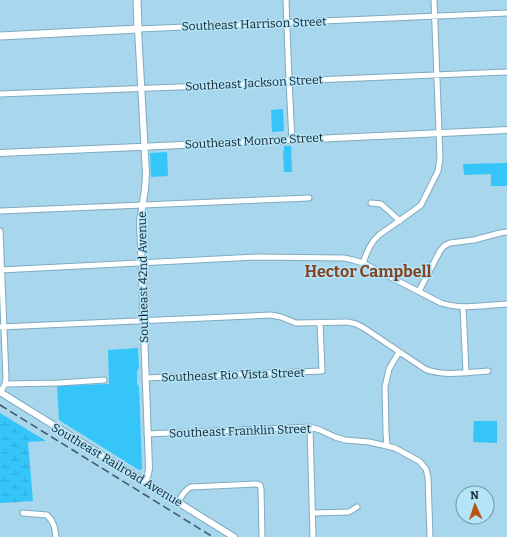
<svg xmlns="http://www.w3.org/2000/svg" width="507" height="537" font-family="Bitter,serif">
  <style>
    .green { fill: #35c5f9 }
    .wetland { fill: url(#wetland-marsh) }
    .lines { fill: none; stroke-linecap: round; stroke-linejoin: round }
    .minor-casing { stroke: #7eabc0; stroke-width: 7 }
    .tertiary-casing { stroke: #7eabc0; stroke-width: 8 }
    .secondary-casing { stroke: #7eabc0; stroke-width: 9 }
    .minor { stroke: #fff; stroke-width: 5 }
    .tertiary { stroke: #fff; stroke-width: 6 }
    .secondary { stroke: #fff; stroke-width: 7 }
    .rail { stroke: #3d5764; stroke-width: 1.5; stroke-dasharray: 8 4; stroke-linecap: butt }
    .labels { text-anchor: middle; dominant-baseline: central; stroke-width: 3; stroke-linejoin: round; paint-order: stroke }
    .street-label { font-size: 12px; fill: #11232b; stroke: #b5e4f9 }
    .district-label { font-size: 16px; font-weight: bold; fill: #834420; stroke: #b5e4f9 }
  </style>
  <defs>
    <pattern id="wetland-marsh" width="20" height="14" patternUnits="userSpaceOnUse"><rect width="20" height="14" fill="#35c5f9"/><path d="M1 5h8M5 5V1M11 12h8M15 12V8" fill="none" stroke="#2ea9d6"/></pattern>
  </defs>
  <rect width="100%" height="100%" fill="#a8d6ec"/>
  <path class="green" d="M283,109l1,22 -12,1 -1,-22z
    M284,146h7l1,26h-8l-1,-21h1z
    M167,152l1,24 -17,1 -1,-24z
    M507,163v23h-16v-12l-27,1 -1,-11z
    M138,348l1,19 -2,5v11l2,4 3,81 -1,2h-2l-80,-50 -2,-34 52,-2 -1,-34z
    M474,421h23v22l-24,-1z"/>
  <path class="wetland" d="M0,413l46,28 -18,1 5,59 -33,2z"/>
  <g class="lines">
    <defs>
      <path id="minor" d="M286,0l3,81 3,59
        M138,29l369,-16
        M0,94l229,-9 60,-4 218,-9
        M371,203l10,1 19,17
        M0,211l309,-13
        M0,231l6,147 -1,6 -5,9
        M363,263c4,-11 7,-20 16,-28l34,-24 8,-6 17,-34 2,-12 -6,-159
        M0,270l257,-13 87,1 9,2 10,3 78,40c21,7 44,2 66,1
        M419,291l21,-40 4,-5 6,-3 24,-3 26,-7 7,-1
        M463,307l3,65
        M0,327l271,-12 10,2 15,6 52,-1 8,2 8,4 61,41c18,8 44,3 63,2
        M145,378l177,-7 -2,-49
        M5,384l53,-1 46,-3
        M310,427l3,110
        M147,434l163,-7 10,3 15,7 10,3 24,2 18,4 8,2 24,13 7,8 2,8 2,60
        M387,446l-1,-13 -1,-46 4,-18 10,-17
        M178,502c4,-6 6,-12 13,-15l66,-3 3,1 1,4 1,48
        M23,513l24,2c7,7 8,13 9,22
        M313,513l36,-1 8,-5"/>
      <path id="tertiary" d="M138,29l8,145 -1,15 -5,32 9,247 -1,6 -3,8
        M0,153l138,-6 369,-17
        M0,392l234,145"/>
      <path id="secondary" d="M0,36l138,-7 -1,-29"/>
    </defs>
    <use href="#minor" class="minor-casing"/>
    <use href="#tertiary" class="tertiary-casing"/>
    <use href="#secondary" class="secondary-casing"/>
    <use href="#minor" class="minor"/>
    <use href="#tertiary" class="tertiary"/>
    <use href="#secondary" class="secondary"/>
    <path class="rail" d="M0,405l213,132"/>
  </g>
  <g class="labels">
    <g class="street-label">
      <text transform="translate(254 24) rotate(-2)">Southeast Harrison Street</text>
      <text transform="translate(254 83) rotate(-3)">Southeast Jackson Street</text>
      <text transform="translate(254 141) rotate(-3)">Southeast Monroe Street</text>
      <text transform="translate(143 277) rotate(-91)">Southeast 42nd Avenue</text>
      <text transform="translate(233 375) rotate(-2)">Southeast Rio Vista Street</text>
      <text transform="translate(240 431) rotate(-2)">Southeast Franklin Street</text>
      <text transform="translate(117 465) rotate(31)">Southeast Railroad Avenue</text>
    </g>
    <g class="district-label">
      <text x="368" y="271">Hector Campbell</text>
    </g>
  </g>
  <g transform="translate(475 505) rotate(357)"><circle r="19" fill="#b5e4f9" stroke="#7397a7"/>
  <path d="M0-3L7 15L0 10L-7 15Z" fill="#b65515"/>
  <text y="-6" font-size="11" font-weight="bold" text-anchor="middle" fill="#11232b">N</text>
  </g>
</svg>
